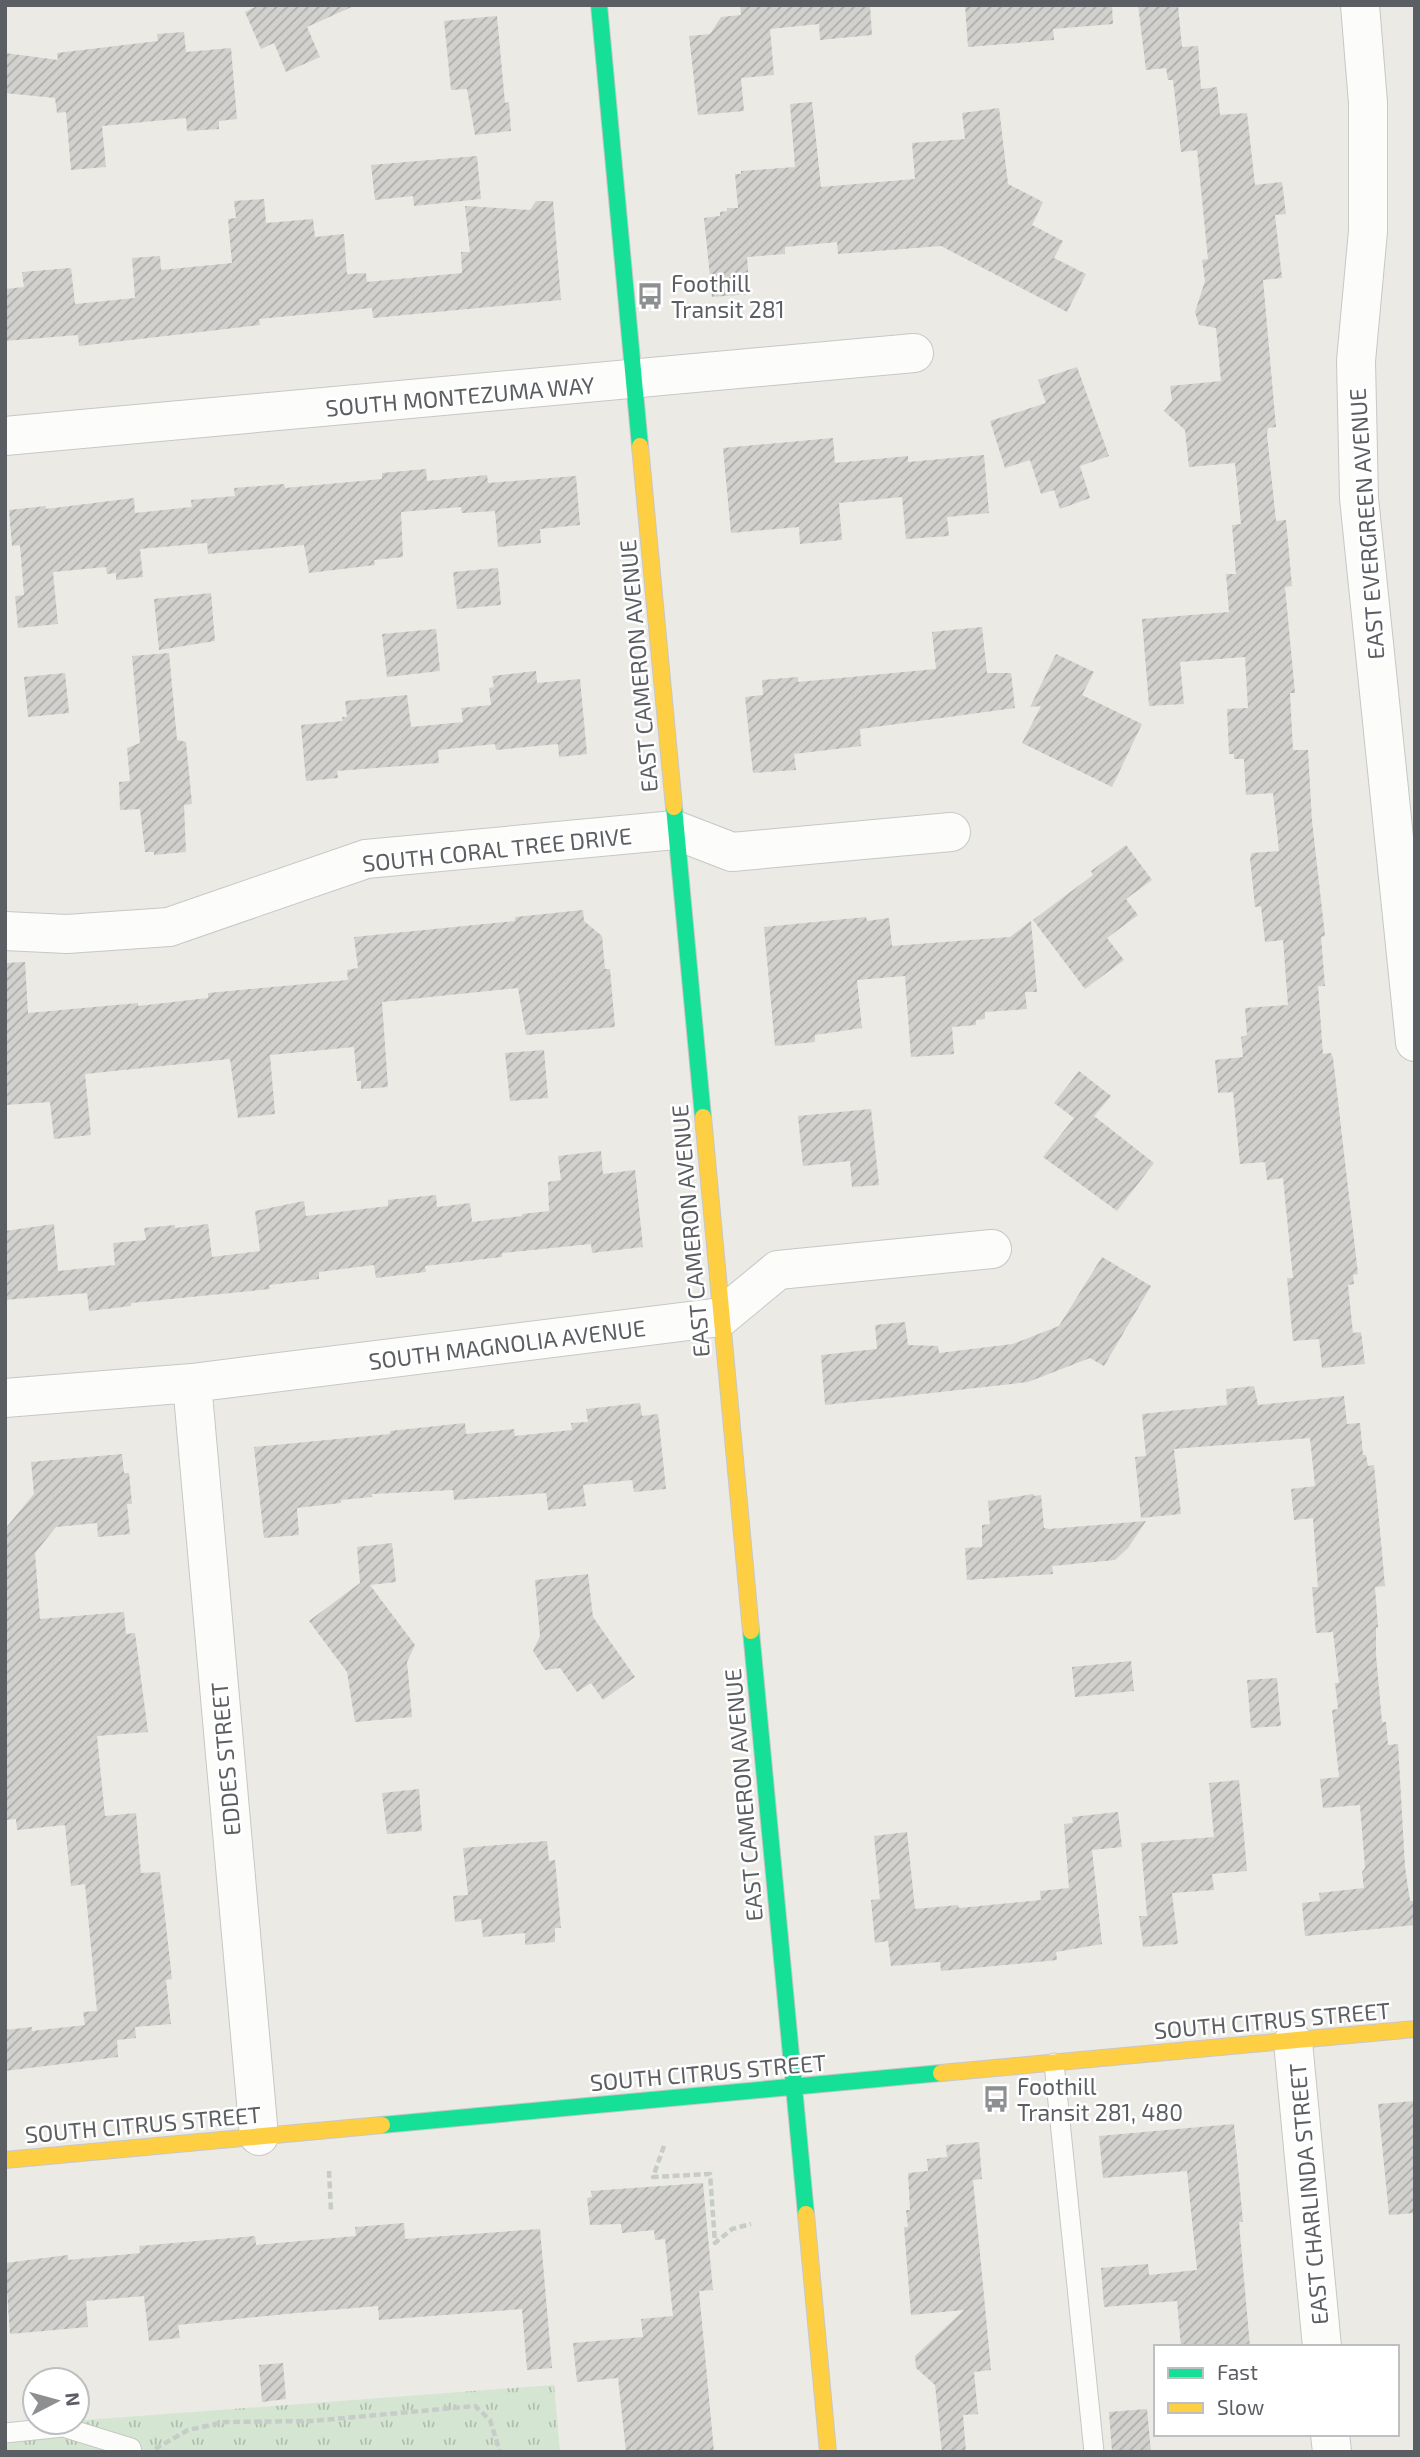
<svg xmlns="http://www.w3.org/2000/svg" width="1420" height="2457" font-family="'Exo 2',sans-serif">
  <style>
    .grass { fill: url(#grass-tufts) }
    .building { fill: url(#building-hatch) }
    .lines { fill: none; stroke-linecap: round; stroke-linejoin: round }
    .lane-casing { stroke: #c7c7c7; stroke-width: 21 }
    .street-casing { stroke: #c7c7c7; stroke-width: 40 }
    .fast-casing { stroke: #c7c7c7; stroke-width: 18 }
    .slow-casing { stroke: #c7c7c7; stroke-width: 18 }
    .path { stroke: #c8ccc9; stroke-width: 4.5; stroke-dasharray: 7 3.5; stroke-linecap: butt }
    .lane { stroke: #fcfcfb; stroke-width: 19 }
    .street { stroke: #fcfcfb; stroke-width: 38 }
    .fast { stroke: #16e098; stroke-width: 16 }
    .slow { stroke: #ffcf43; stroke-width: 16 }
    .labels { text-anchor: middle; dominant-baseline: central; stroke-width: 5; stroke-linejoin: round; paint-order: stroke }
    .poi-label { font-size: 23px; fill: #5b5e62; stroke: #fff; text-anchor: start }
    .street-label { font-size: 23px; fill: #5b5e62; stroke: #fff }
  </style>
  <defs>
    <pattern id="grass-tufts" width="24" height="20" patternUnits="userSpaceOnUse" patternTransform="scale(1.75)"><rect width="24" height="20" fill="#d4e6d1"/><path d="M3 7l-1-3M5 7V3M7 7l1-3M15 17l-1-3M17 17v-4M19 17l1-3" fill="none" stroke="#afbead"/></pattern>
    <pattern id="building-hatch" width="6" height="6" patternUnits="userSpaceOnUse" patternTransform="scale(1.75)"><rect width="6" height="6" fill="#d2d1ce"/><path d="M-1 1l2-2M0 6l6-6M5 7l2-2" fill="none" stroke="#adadab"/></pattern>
  </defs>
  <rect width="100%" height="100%" fill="#ebeae5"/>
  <path class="grass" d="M554,2385l6,67h-555v-26z"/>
  <path class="building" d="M259,5h97l-49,22 13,30 -34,15 -12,-29 -13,6 -16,-37z
    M740,5h130l2,30 -52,5 -1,-16 -49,5 4,46 -33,3 3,33 -46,4 -9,-79 21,-2 11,-17 20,-2z
    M965,5h147l1,19 -60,5 1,11 -86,7z
    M1138,5h40l4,42 16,-1 3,43 16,-2 3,28 27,-2 8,72 27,-3 4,32 -11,1 7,63 -19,2 13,147 -8,1 -1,7 9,86 10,-1 6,66 -7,1 10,106h-5l3,57h15l4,71 13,115 -4,1 4,49h-7l5,68 8,-1 2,5 25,216 -5,1 1,9 -6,1 5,48 8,-1 4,32 -43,4 -3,-29 -26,2 -6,-63h6l-10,-100 -16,2 -2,-18 -25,2 -7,-72 -15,1 -3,-33 28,-3 -2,-20 6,-2 -2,-27 43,-3 -5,-65 -18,2 -4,-36 -6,1 -5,-49 2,-5 27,-2 -6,-58 -27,2 -2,-36h-10v-5h-5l-2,-45 21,-1 -3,-51 -65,5 4,42 -35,2 -7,-87 87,-7 -3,-38h10l-4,-49 9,-1 -6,-61 -46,4 -4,-37 -21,-19 8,-10 -2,-15 51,-5 -5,-53 -17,-3 -4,-13 10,-31 -3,-21 6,-1 -11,-109 -16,2 -8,-72h-5l-2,-12 -20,2z
    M497,16l8,87 4,-1 2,29 -36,4 -8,-46 -16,1 -7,-69z
    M184,32l2,20 45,-4 6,71 -18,2v8l-32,2 -1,-13 -84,8 4,41 -35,3 -5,-58 -9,1 -2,-15 -50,-5v-40l53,7 -1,-7 101,-12 -1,-7z
    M812,102l9,85 94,-8 -3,-36 53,-4 -3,-26 37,-5 9,76 35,18 -11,23 31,16 -9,17 32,16 -19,38 -126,-66 -103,8 -1,-12 -52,5v7l-38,3 3,37 -38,3 -8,-79 16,-2v-4l7,-1v-3h11l-3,-34h6v-3l54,-4 -5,-63z
    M477,156l4,43 -67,7 -1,-10 -38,4 -4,-35z
    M264,199l2,24 47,-4 2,18 29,-3 3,40 19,-1 1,9 95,-9 -1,-21h9l-5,-46 65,4 6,-9h17l8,99 -188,18 -1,-10 -113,11 1,6 -181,21 -1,-11 -73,6v-52l19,-2 -2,-15 49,-4 4,36 60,-6 -3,-40 28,-2 1,14 71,-7 -4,-44 8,-1 -2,-17z
    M1077,367l32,89 -29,10 10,32 -30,11 -6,-19 -13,4 -11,-34 -25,8 -15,-47 56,-18 -8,-23z
    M833,438l2,25 73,-7v6l76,-7 5,58 -42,4 2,19 -43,3 -4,-42 -63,6 3,37 -42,4 -1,-17 -68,6 -8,-85z
    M426,469l1,12 60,-6 1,8 88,-7 4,49 -40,4 1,14 -43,4 -3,-36 -33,2 -1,-6 -60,5 2,45 -29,3 1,5 -66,8 -5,-28 -96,9 -1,-11 -67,6 3,28 -27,3v-7l-9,1 -1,-7 -53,5 5,52 -40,4 -3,-32 9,-1 -4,-50 -8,1 -3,-36 37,-4v3l88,-11 1,15 57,-6 -1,-7 44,-4 -1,-8 50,-4 1,4 97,-9v-6z
    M498,568l3,37 -44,4 -4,-37z
    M211,593l4,48 -56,9 -5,-51z
    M982,627l5,46h24l4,35 -155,21 1,17 -67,8 2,16 -43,3 -8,-76 18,-2 -1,-15 36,-3v5l138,-13 -4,-37z
    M436,629l4,42 -53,6 -5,-43z
    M169,653l8,87 9,2 6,62 -8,1 2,47 -32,3v-3h-9l-5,-43 -20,1 -1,-28 11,-1 -3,-33 13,-5 -8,-87z
    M1056,654l38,18 -12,23 60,29 -30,63 -90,-44 19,-37 -11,1z
    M536,671l1,12 43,-4 7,75 -28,3 -1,-13 -62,6 -1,-6 -57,6 1,13 -102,8 1,7 -32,3 -5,-56 42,-4 -1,-4h5l-2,-16 62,-6 4,32 52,-5 -2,-14 30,-3 -2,-17 5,-1 -2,-11z
    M65,673l4,40 -41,4 -4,-40z
    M1126,845l26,35 -26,19 12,16 -31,23 17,22 -39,29 -52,-69 60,-45 -2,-4z
    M583,910l1,11 18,15 3,33h5l5,58 -89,8 -8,-47 -136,14 6,85 -27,2v-8h-4l-3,-34 -84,8 5,59 -37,4 -8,-59 -145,15 6,61 -37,4 -4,-37 -45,3v-142l20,-1 3,51 110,-10v3l70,-8v-5l140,-13 -1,-10 11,-2 -4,-31 161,-16v-4z
    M866,917l1,4 22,-3 3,28 118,-9 21,-16 6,71h-12l2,17 -42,3v7l-9,1v5l-24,2 2,27 -43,3 -6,-81 -48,4 5,48 -47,7v7l-40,4 -11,-119z
    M544,1050l4,48 -38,3 -5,-48z
    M1079,1071l32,25 -17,20 60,47 -37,48 -74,-54 31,-39 -20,-15z
    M871,1109l8,76 -27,2 -2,-26 -47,5 -5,-50z
    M601,1151l2,23 32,-4 8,77 -51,6 -1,-9 -89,9v4l-77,9 1,6 -50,6 -2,-13 -55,7v7l-50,6 1,4 -139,14v3l-42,5 -2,-18 -82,7v-69l49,-7 4,47 57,-6 -2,-22 33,-3 -2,-12 31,-3v3l33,-4 4,33 48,-6 -5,-40 49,-10 2,15 82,-10v-6l48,-5 1,12 33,-4 2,19 50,-6v-2l27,-3 -1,-29 13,-2 -3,-24z
    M1102,1257l49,29 -47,80 -14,-8 -62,24 -203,23 -4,-50 56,-6 -2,-24 30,-3 3,23 30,1 1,7 74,-9 46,-18z
    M1254,1386l4,19 86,-9 3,28 13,-1 3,32h3l2,11 6,-1 11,121 -10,1 3,40 -2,1v27l6,67h4l2,23 10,-1 7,123 5,34h5v24l-110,11 -3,-33 18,-2 -1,-8 45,-5 -2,-16 3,-4 -5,-63 -37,3 -3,-29 19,-2 -7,-67 6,-1 -3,-26h4l-6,-51 -17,1 -4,-46h6l-5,-69 -19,2 -3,-31 24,-3 -5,-48 -136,11 7,65 -40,4 -6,-61 11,-1 -4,-42 85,-9 -1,-16z
    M640,1403l2,13 16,-2 8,75 -32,3 -2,-12 -49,5 3,21 -38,4 -2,-17 -92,7 -1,-10 -81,4v3l-31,3v3l-44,5 2,27 -35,3 -10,-91 136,-13v-3l75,-8 1,11 48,-5 1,7 57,-6 -1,-7 17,-1 -2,-13z
    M122,1454l2,19h5l3,31h-5l3,30 -32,3 -1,-14 -41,4 -21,26 5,66 84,-7 2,22 9,-1 13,99 -51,4 8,80 31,-3 5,60 19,-1 12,107 -6,1 5,44 -36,3 1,11 -19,2 1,17 -113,14v-41l27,-3v4l53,-6 -2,-13 14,-1 -12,-127 -14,2 -6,-61 -48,5 -1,-11 -11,1v-291l29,-35 -3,-32z
    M1034,1494v2l7,-1 3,33 5,1 97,-8 -18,27 -13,12 -63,6 1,8 -86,6 -2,-32 17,-1v-22l8,-1 -2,-23z
    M392,1543l4,39 -26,3 45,60 -8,17 5,55 -57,5 -8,-50 -38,-51 51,-38 -3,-36z
    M588,1574l5,43 42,60 -32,23 -12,-17 -14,9 -17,-24 -15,2 -12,-19 7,-15 -5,-56z
    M1131,1661l3,30 -59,6 -3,-30z
    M1277,1678l4,48 -30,2 -4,-48z
    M1239,1780l8,91 -35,3 2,16 -42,3 6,51 -35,3 -4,-31h8l-6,-73 73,-6 -5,-54z
    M419,1789l3,42 -35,3 -5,-41z
    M1118,1812l4,35 -30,3 10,94 -46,8 1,8 -116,11 -1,-9 -49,4 -3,-25 -13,2 -4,-43 9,-1 -6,-63 33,-4 8,77 43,-4 1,3 82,-8 -1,-9 29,-3 -5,-64 9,-1 -1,-6z
    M547,1841l2,20 6,-1 6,68h-6v14l-30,3v-12l-42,4 -2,-18 -26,3 -2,-26 15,-1 -5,-47z
    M1415,2101v112l-26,2 -11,-111z
    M1234,2124l9,98h-4l11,125h-69l-4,-46 -73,6 -3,-39 47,-4 1,11 48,-5 -10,-99 -84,7 -4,-42z
    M979,2142l3,37 -9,1 18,190 -17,2 4,42 -15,1 3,37h-24l-7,-67 -19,-17 -1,-12 49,-46 -53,5 -7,-88h4l-2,-17h4l-2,-37 20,-2 -1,-12 20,-2 -1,-12z
    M703,2183l10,107 -14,1 15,161h-88l-8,-74 -41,4 -4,-39 70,-6 -2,-18 32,-3 -8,-77 -10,1 -1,-10 -32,3 -1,-9 -31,1 -3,-27 5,-1 -1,-6z
    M404,2223l1,16 135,-10 12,139 -25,2 -5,-61 -143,11 -1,-14 -82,7 -118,12 2,13 -31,3 -5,-45 -58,5 2,26 -78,7 -5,-71 63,-8v5l72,-7 -1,-7 116,-10 1,9 100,-9 -1,-9z
    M283,2363l3,36 -24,3 -3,-37z
    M1147,2409l4,43h-39l-3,-40z"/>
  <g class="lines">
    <defs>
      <path id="lane" d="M1054,2063l40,389
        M5,2433l58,-6 68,21 1,4"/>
      <path id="street" d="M1360,5l8,98v128l-12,130 3,137 56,544
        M5,436l909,-83
        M5,931l62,3 102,-7 197,-68 309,-29 57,22 219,-20
        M192,1383l67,753
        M5,1398l187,-15 529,-66 57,-47 214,-21
        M1293,2042l29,305
        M1330,2434l2,18"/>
      <path id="fast" d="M599,5l41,441
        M674,807l29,310
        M751,1631l55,583
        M382,2125l559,-52"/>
      <path id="slow" d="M640,446l34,361
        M703,1117l48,514
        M941,2073l474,-44
        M5,2160l377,-35
        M806,2214l22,238"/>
    </defs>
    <use href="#lane" class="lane-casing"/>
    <use href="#street" class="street-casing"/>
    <use href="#fast" class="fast-casing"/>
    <use href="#slow" class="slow-casing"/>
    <path class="path" d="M664,2146l-11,31 57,-3 5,69 17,-14 19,-5
      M329,2171l2,40
      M155,2449l33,-19 37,-8 87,-1 163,-15 15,14 10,32"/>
    <use href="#lane" class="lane"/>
    <use href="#street" class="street"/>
    <use href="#fast" class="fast"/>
    <use href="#slow" class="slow"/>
  </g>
  <defs>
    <symbol id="bus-bare" viewBox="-9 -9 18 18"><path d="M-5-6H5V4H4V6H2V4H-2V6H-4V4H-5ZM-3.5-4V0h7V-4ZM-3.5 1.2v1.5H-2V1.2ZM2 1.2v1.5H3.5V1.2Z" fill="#8d8f90" stroke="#fff" stroke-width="2.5" paint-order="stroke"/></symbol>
  </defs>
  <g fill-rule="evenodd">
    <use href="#bus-bare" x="631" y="277" width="38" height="38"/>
    <use href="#bus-bare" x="977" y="2080" width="38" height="38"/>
  </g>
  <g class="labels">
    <g class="poi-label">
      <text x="671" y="283">Foothill<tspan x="671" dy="26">Transit 281</tspan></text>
      <text x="1017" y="2086">Foothill<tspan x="1017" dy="26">Transit 281, 480</tspan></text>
    </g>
    <g class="street-label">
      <text transform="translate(460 396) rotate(-5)">SOUTH MONTEZUMA WAY</text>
      <text transform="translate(1366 524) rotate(-94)">EAST EVERGREEN AVENUE</text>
      <text transform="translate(638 666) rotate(-95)">EAST CAMERON AVENUE</text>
      <text transform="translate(497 849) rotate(-6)">SOUTH CORAL TREE DRIVE</text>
      <text transform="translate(690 1231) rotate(-95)">EAST CAMERON AVENUE</text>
      <text transform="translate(507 1344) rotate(-7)">SOUTH MAGNOLIA AVENUE</text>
      <text transform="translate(225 1759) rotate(-95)">EDDES STREET</text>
      <text transform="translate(743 1795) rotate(-95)">EAST CAMERON AVENUE</text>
      <text transform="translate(1272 2020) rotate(-5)">SOUTH CITRUS STREET</text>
      <text transform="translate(708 2072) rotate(-5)">SOUTH CITRUS STREET</text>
      <text transform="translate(143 2124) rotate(-5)">SOUTH CITRUS STREET</text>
      <text transform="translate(1308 2194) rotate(-95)">EAST CHARLINDA STREET</text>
    </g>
  </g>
  <rect width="1420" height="2457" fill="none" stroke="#5b5e62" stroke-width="14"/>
  <rect x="1154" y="2345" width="245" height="91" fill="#ffffff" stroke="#bdbfc0" stroke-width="2"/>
  <rect x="1168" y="2368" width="35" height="10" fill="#16e098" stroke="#bdbfc0" stroke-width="2"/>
  <text x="1217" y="2380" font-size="21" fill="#5b5e62">Fast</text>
  <rect x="1168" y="2403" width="35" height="10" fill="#ffcf43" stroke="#bdbfc0" stroke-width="2"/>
  <text x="1217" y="2415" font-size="21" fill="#5b5e62">Slow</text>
  <g transform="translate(56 2401) rotate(84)"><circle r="33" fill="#ffffff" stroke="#bdbfc0" stroke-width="2"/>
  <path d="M0-5L12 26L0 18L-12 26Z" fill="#8d8f90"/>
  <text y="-10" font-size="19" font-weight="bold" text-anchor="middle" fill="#5b5e62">N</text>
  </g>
</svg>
